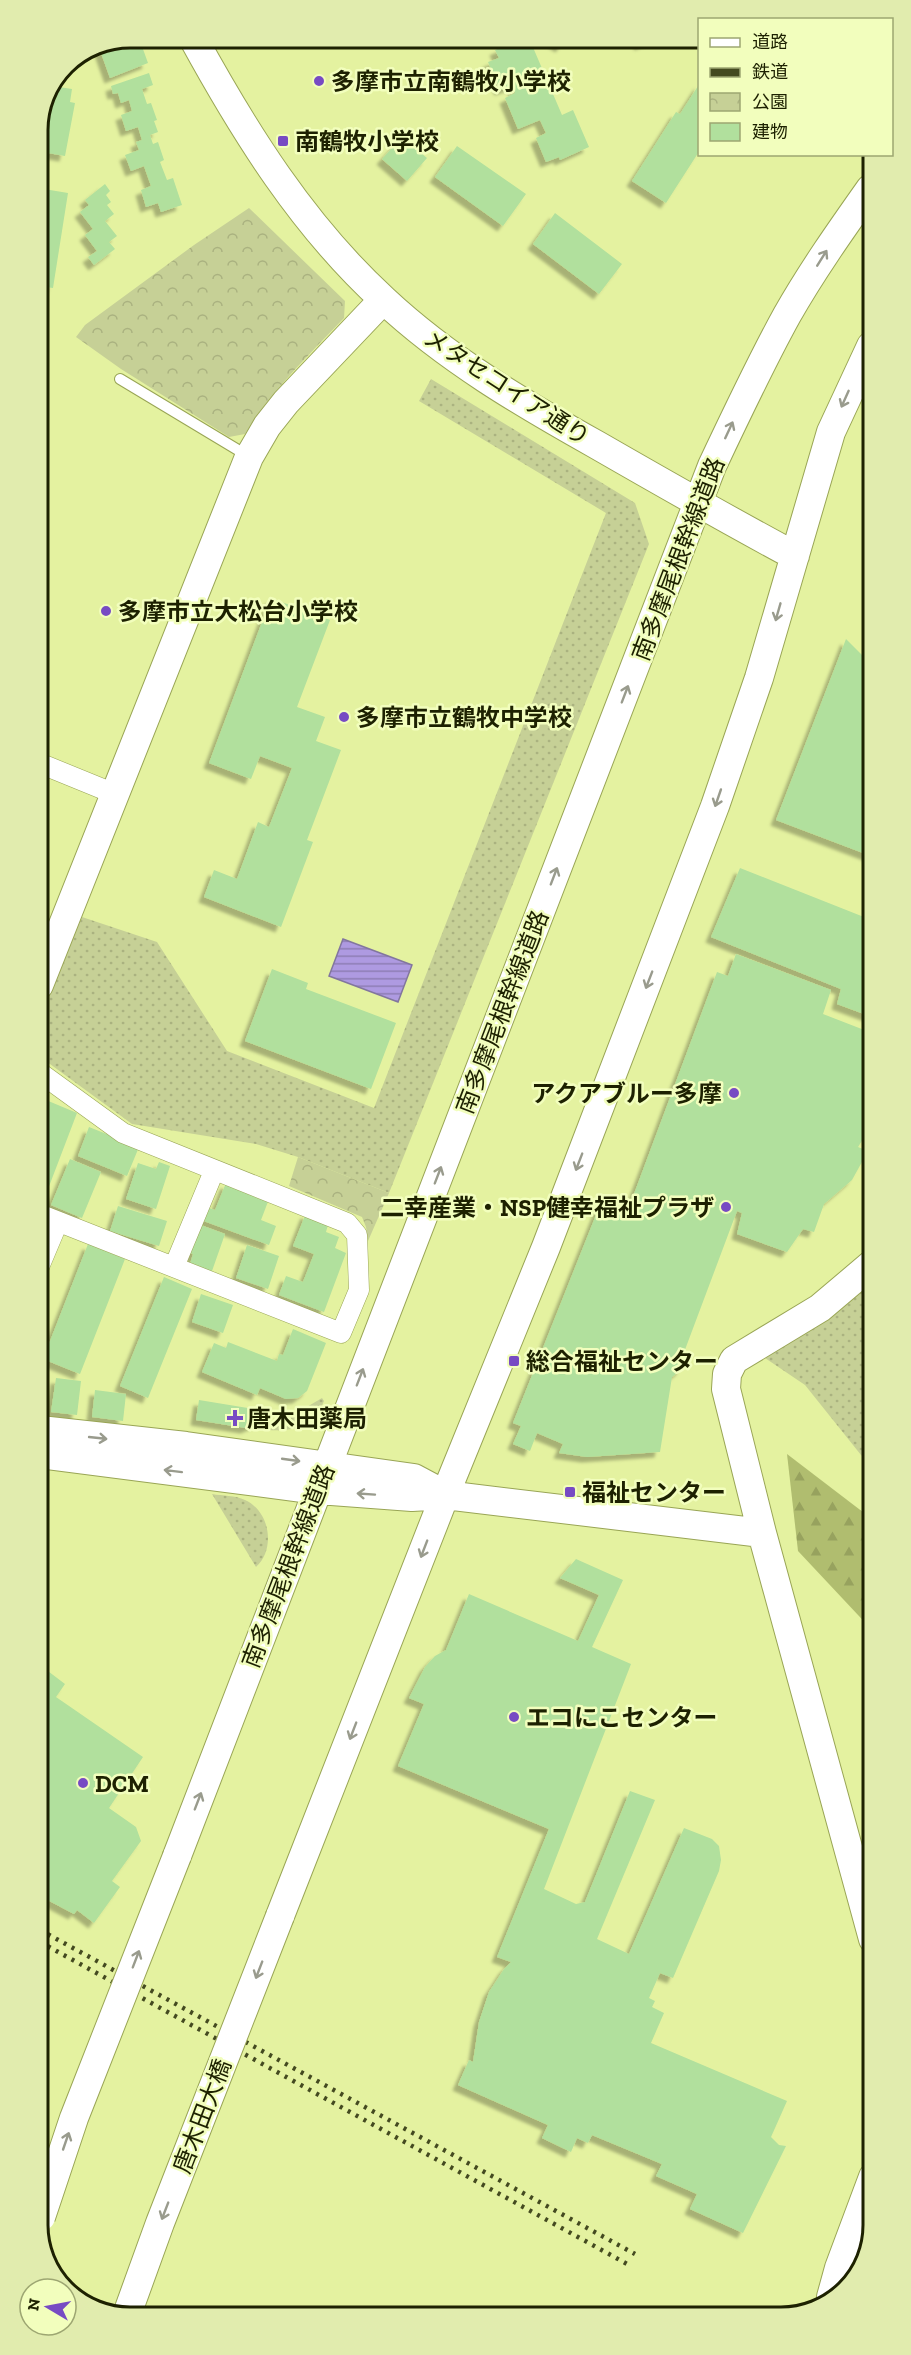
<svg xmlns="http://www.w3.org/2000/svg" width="911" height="2355" font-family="'Zilla Slab','Noto Sans JP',serif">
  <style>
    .grass { fill: url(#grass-dots) }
    .forest { fill: url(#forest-firs) }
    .park { fill: url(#park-crowns) }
    .water { fill: url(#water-rules); stroke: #82769e; stroke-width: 1.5 }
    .building { fill: #b1e09d; filter: url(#shadow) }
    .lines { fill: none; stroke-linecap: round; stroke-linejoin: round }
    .lane-casing { stroke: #99a555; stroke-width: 12 }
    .street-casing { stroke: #99a555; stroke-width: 21 }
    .secondary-casing { stroke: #99a555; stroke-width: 30 }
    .lane { stroke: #fff; stroke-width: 10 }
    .street { stroke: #fff; stroke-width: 20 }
    .secondary { stroke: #fff; stroke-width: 28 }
    .rail { stroke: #444a20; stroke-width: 4.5; stroke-dasharray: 3 6; stroke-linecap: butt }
    .secondary-bridge-casing { stroke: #99a555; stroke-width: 30; stroke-linecap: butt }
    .secondary-bridge { stroke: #fff; stroke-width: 28 }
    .oneway { stroke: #999b8d }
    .poi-dot { fill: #774bc3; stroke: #f2febd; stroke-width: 2 }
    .labels { text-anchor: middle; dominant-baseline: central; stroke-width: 5; stroke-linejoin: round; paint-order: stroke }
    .poi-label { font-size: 24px; font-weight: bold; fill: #1d2101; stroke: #f2febd; text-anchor: start }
    .street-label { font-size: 24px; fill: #1d2101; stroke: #f2febd }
    .rim { fill: none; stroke: #1d2101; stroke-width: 3 }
  </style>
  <defs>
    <pattern id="grass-dots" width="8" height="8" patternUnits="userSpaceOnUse" patternTransform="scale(1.5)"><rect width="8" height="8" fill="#c6d096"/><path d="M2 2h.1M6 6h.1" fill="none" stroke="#aab280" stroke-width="1.8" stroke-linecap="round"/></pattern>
    <pattern id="forest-firs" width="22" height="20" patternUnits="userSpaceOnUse" patternTransform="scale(1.5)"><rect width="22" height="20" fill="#b0bd6f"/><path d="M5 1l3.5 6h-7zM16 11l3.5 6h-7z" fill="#97a25e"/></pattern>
    <pattern id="park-crowns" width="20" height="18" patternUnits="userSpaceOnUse" patternTransform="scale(1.5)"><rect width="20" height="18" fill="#c6d096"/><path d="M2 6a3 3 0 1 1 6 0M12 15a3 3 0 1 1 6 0" fill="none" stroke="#aab280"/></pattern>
    <pattern id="water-rules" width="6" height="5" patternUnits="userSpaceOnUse" patternTransform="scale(1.5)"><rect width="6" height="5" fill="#ae9ae1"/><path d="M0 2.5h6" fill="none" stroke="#8d7db4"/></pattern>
    <filter id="shadow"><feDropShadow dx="-5.5" dy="5.5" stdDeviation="1.5" flood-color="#0004"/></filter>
  </defs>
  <rect width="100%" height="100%" fill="#e4f2a0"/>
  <path class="grass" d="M431,379l204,124 14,41 -260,649 -91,-36 -42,-13 -124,-20 -93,-68v-37l43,-102 75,25 70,109 147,57 232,-595 -187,-112z
    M872,1276v188l-11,-9 -56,-70 -40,-27 72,-46z
    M322,1398l2,3c-10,25 -31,31 -56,29z
    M212,1494c11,2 23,1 33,6 25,11 31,49 11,67z"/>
  <path class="forest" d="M787,1454l85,65 1,112 -75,-80z"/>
  <path class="park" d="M249,208l96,93 -1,17c-35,37 -72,72 -99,116l-16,3 -108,-68 -45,-32 9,-12 109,-80z
    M298,1157l91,36 -21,48 -2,-14 -4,-10 -73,-31z"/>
  <path class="water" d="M343,939l69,26 -14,37 -69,-26z"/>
  <path class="building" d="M130,38h9l9,25 -38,15 -10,-28z
    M524,38h5l33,77 11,-5 16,37 -29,13 -1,-3 -13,5 -10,-24 10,-5 -6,-13 -22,9 -13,-31 10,-5 -3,-7 -12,4 -12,-28 11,-4 -4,-8z
    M547,38h20l-6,9z
    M637,38h19l-16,7z
    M61,72l-2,15 13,2 -2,13 5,1 -10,53 -17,-3 -2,12 -8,-2v-39z
    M149,73l4,12 -11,4 5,15 4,-1 6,17 -3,1 4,11 -8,3 3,9 5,-2 6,18 -4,2 7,18 6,-2 9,27 -21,7 -3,-9 -12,4 -5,-17 10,-4 -7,-20 -13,5 -6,-16 14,-5 -3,-8 6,-2 -4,-13 -12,4 -5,-16 11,-4 -3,-11 -8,3 -3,-10 -5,1 -2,-8z
    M700,83v67l-34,53 -34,-22 44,-69 4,2z
    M402,137l25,21 -20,23 -25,-22z
    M457,146l69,48 -23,32 -68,-49z
    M105,184l5,7 -4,4 5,7 -4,3 7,9 -9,7 12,15 -8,6 6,7 -21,16 -6,-8 9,-6 -12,-16 8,-6 -13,-17 9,-7 -4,-5z
    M38,188l30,5 -15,95 -15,-2v-32l2,-17h-2v-20l6,2 3,-20 -9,-2z
    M555,213l67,51 -23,30 -66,-50z
    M271,598l59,22 -33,87 28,10 -9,24 25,9 -34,90 6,2 -32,85 -77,-30 10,-27 23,9 21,-57 11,5 23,-59 -32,-12 -9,23 -42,-16z
    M846,639l25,25v192l-95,-36z
    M740,868l129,51 2,-6 1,104 -35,-13 4,-15 -130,-52z
    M736,954l95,36 -8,24 49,19v92l-14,22 10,4 -16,29 -28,24 -10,28 -11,-3 -16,23 -50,-18 5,-21 -5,-2 -54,144 -1,14 -10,8 -12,75 -73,5 -28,-4 4,-9 -26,-11 -7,18 -17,-7 8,-18 -8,-3 89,-223 26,10 89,-238 11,4z
    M272,969l36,14 -2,6 90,34 -25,66 -126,-48z
    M46,1100l31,13 -29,76 -9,-3v-68z
    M89,1127l50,20 -12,29 -49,-20z
    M70,1159l31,13 -19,46 -31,-13z
    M159,1162l11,4 -14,43 -30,-10 12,-36 18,6z
    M226,1183l43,16 -8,21 15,6 -7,19 -68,-25 5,-13 9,3z
    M118,1206l49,15 -8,25 -49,-15z
    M306,1213l23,8 -3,11 13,5 -4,11 11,5 -22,59 -45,-17 7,-19 17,6 11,-28 -21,-8z
    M198,1224l27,10 -13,37 -22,-7 3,-10 -5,-2z
    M88,1244l37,15 -45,115 -37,-15z
    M247,1245l32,11 -11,33 -32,-11z
    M164,1277l28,12 -44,109 -28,-12z
    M201,1294l32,11 -10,28 -31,-11z
    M293,1329l33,14 -19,48 -9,7 -12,1 -26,-11 -3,7 -55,-23 12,-29 12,5 2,-6 49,19 2,-7 4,1z
    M39,1376l10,2 -5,36 -4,-1z
    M56,1378l25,3 -4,34 -26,-3z
    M95,1390l31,4 -3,27 -31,-4z
    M199,1400l61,10 -2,13 -12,5 -50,-8z
    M576,1559l47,21 -31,67 39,17 -87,225 32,15 9,-2 45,-111 25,9 -58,139 32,15 55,-126 28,11 7,7 2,14 -2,11 -46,107 -13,-5 -11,25 6,3 -3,6 12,6 -13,30 136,58 -16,36 8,8 7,1 -43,87 -53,-24 7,-15 -41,-18 6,-12 -70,-29 -4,8 -11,-5 -6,14 -29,-14 6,-13 -90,-40 11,-25 4,2 6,-40 10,-30 15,-23 7,-7 -14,-5 52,-128 -151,-63 26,-62 -15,-6 16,-31 10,-11 11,-6 23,-56 109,47 21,-46 -39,-17z
    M40,1665l25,19 -9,13 87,60 -34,51 27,19 5,14 -29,40 8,6 -26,36 -17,-13 -3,4 -34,-18z"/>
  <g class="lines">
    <defs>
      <path id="lane" d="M120,379l128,77"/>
      <path id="street" d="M39,763l76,31
        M39,1072l84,61 224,90 10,12 2,55 -18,43 -302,-119
        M39,1267l19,-45
        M174,1267l40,-96"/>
      <path id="secondary" d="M193,38c52,95 110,188 191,262 63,59 138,103 213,145 66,38 131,75 198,111
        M39,985l210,-528 18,-31 19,-24 97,-102
        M872,1264l-52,44 -86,52 -7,14 -1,15 36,144 111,406
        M40,1430l146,16 228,32 30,16
        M40,1454l278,36 94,7 33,-2 317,38
        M177,1856l535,-1390c24,-51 48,-102 75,-151 25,-44 54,-85 83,-126
        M280,1916l165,-421 101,-248 169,-441 44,-128 72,-246 40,-86
        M831,2297l8,-29 34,-91"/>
    </defs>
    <use href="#lane" class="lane-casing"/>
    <use href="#street" class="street-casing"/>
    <use href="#secondary" class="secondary-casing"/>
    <use href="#lane" class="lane"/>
    <use href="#street" class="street"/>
    <use href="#secondary" class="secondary"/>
    <path class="rail" d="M40,1930l595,324
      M40,1942l589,323"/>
    <defs>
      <path id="secondary-bridge" d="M41,2217l33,-99 103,-262
        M126,2317l34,-94 120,-307"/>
    </defs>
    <use href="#secondary-bridge" class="secondary-bridge-casing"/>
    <use href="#secondary-bridge" class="secondary-bridge"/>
  </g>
  <defs><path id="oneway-shaft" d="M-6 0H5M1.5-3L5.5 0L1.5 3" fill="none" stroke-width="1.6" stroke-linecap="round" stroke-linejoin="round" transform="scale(1.5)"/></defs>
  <g class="oneway">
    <use href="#oneway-shaft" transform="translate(822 258) rotate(-58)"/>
    <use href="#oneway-shaft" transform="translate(845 399) rotate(114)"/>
    <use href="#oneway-shaft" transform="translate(729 430) rotate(-65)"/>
    <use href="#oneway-shaft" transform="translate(778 612) rotate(106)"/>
    <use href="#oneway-shaft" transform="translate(625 694) rotate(-69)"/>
    <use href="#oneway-shaft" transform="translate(718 798) rotate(109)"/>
    <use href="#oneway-shaft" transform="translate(554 876) rotate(-69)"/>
    <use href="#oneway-shaft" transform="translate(649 980) rotate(111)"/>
    <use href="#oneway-shaft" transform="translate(579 1162) rotate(111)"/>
    <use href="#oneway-shaft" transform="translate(438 1175) rotate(-69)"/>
    <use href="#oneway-shaft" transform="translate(360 1377) rotate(-69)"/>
    <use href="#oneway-shaft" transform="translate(98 1438) rotate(6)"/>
    <use href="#oneway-shaft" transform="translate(291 1460) rotate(8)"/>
    <use href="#oneway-shaft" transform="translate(173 1471) rotate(-173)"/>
    <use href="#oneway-shaft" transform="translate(366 1494) rotate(-176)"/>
    <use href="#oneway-shaft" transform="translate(424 1549) rotate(111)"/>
    <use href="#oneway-shaft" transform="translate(353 1731) rotate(111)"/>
    <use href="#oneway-shaft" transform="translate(198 1801) rotate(-69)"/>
    <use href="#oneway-shaft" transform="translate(136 1959) rotate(-69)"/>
    <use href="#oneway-shaft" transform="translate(259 1970) rotate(111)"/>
    <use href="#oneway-shaft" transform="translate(66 2141) rotate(-71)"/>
    <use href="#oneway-shaft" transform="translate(165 2211) rotate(111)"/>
  </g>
  <g class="poi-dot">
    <circle cx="319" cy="81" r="6"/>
    <rect x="277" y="135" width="12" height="12" rx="3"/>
    <circle cx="106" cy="611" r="6"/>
    <circle cx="344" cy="717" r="6"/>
    <circle cx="734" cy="1093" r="6"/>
    <circle cx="726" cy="1207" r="6"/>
    <rect x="508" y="1355" width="12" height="12" rx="3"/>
    <path d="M232 1409h6v6h6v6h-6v6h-6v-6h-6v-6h6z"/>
    <rect x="564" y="1486" width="12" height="12" rx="3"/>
    <circle cx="514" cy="1717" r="6"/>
    <circle cx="83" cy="1783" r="6"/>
  </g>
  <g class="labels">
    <g class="poi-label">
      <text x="331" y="81">多摩市立南鶴牧小学校</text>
      <text x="295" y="141">南鶴牧小学校</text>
      <text x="118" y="611">多摩市立大松台小学校</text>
      <text x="356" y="717">多摩市立鶴牧中学校</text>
      <text x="722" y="1093" text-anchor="end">アクアブルー多摩</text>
      <text x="714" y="1207" text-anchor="end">二幸産業・NSP健幸福祉プラザ</text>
      <text x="526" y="1361">総合福祉センター</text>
      <text x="247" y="1418">唐木田薬局</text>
      <text x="582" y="1492">福祉センター</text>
      <text x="526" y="1717">エコにこセンター</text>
      <text x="95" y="1783">DCM</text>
    </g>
    <g class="street-label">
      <text transform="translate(507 387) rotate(33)">メタセコイア通り</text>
      <text transform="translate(678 559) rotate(-69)">南多摩尾根幹線道路</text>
      <text transform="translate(502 1012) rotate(-69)">南多摩尾根幹線道路</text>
      <text transform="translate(288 1566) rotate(-69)">南多摩尾根幹線道路</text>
      <text transform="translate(202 2116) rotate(-69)">唐木田大橋</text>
    </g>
  </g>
  <path d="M0 0H911V2355H0ZM130 48H781A82 82 0 0 1 863 130V2225A82 82 0 0 1 781 2307H130A82 82 0 0 1 48 2225V130A82 82 0 0 1 130 48Z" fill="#e1ecae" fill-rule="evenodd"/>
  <path class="rim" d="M130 48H781A82 82 0 0 1 863 130V2225A82 82 0 0 1 781 2307H130A82 82 0 0 1 48 2225V130A82 82 0 0 1 130 48Z"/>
  <rect x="698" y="18" width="195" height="138" fill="#f2febd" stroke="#9da672" stroke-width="1.5"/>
  <rect x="710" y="38" width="30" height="9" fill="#ffffff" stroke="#9da672" stroke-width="1.5"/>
  <text x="752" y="48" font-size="18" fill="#1d2101">道路</text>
  <rect x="710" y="68" width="30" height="9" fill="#444a20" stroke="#9da672" stroke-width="1.5"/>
  <text x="752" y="78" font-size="18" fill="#1d2101">鉄道</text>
  <rect x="710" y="93" width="30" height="18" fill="url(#park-crowns)" stroke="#9da672" stroke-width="1.5"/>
  <text x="752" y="108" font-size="18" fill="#1d2101">公園</text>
  <rect x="710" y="123" width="30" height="18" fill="#b1e09d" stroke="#9da672" stroke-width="1.5"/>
  <text x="752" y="138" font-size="18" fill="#1d2101">建物</text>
  <g transform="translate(48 2307) rotate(280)"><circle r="28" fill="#f2febd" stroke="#9da672" stroke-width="1.5"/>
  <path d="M0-4.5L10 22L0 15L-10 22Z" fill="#774bc3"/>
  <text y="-9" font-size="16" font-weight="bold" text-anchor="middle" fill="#1d2101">N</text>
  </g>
</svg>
